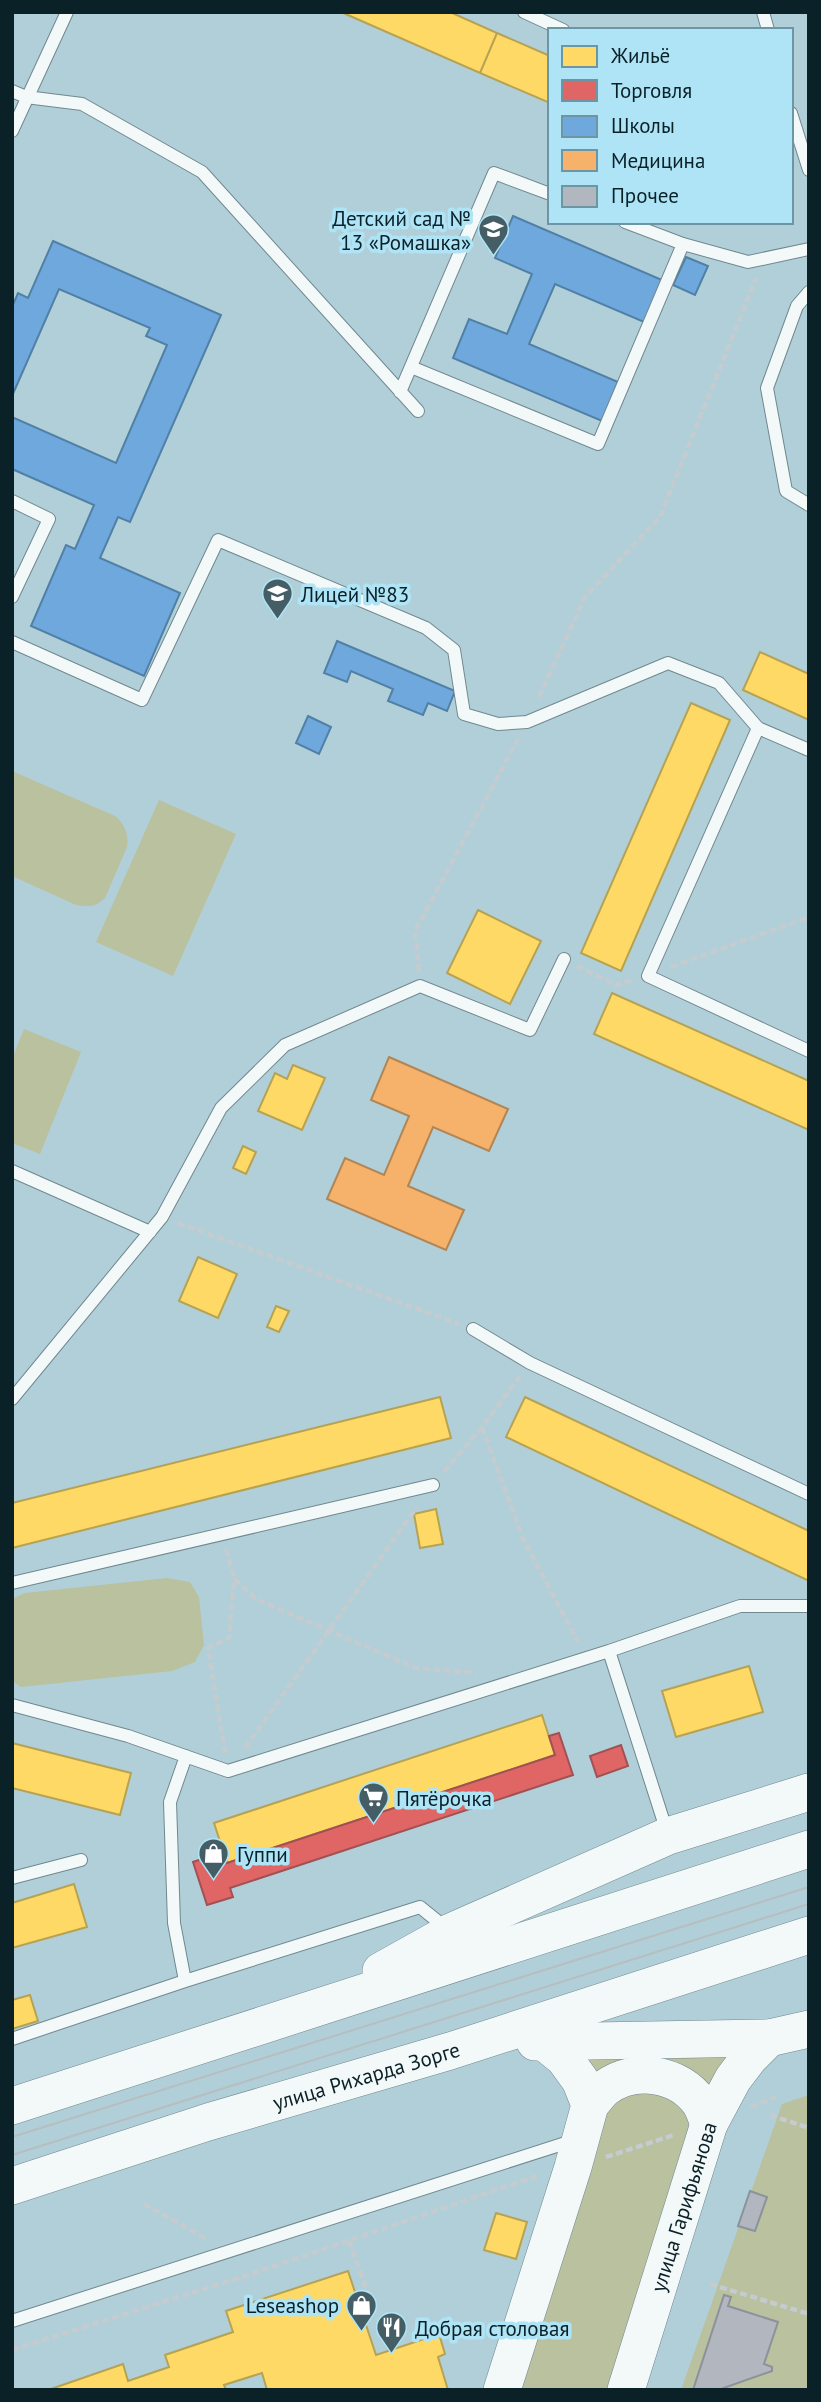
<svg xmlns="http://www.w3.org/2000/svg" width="821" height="2402" font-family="'PT Sans',sans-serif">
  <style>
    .green { fill: #b9c19e }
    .homes { fill: #ffd966; stroke: #b6a253; stroke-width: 2 }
    .shops { fill: #e06666; stroke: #a05153; stroke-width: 2 }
    .schools { fill: #6fa8dc; stroke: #5180a6; stroke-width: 2 }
    .health { fill: #f6b26b; stroke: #b08657; stroke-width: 2 }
    .building { fill: #b1b6bf; stroke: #8c929b; stroke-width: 2 }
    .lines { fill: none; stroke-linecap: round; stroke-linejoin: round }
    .lane-casing { stroke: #70888e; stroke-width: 14 }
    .secondary-casing { stroke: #70888e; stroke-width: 38 }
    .path { stroke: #c4ccd0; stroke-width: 4.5; stroke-dasharray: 7 3.5; stroke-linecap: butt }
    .lane { stroke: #f3f8f9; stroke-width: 12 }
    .secondary { stroke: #f3f8f9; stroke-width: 37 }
    .tram { stroke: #b6bec0; stroke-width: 2 }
    .labels { text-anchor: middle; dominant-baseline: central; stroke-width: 7; stroke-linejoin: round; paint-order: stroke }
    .poi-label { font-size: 21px; fill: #0b2128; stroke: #aee4f6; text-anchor: start }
    .street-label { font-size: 21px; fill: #0b2128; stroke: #aee4f6 }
  </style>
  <rect width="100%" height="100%" fill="#b1cfd8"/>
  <path class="green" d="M12,771l103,45c10,8 14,19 12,31l-22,51c-9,9 -17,9 -29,7l-64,-29z
    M159,800l77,34 -63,142 -77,-34z
    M24,1029l57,23 -41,102 -28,-11v-84z
    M167,1578l23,4 9,15 5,48 -9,17 -23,9 -151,16 -9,-6v-82l13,-6z
    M738,2053l-23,43 -113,-16 -14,-22z
    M667,2089l27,34 -85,267h-95l90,-279 20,-21z
    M809,2095v295h-128l101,-286z"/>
  <path class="homes" d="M341,12h109l47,21 -17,40z
    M497,33l53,23v47l-70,-30z
    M760,652l49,22v46l-66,-30z
    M691,703l39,17 -109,251 -40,-18z
    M478,910l63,31 -31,63 -63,-31z
    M612,993l197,88v49l-215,-96z
    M293,1065l32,13 -23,52 -44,-19 17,-38 12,6z
    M243,1146l13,6 -10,22 -13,-6z
    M198,1257l39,17 -19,44 -39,-17z
    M276,1306l13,5 -10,21 -12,-5z
    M440,1397l11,41 -439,110v-45z
    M525,1397l284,134v50l-303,-144z
    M436,1509l7,35 -23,4 -6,-34z
    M749,1666l14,46 -87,25 -14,-46z
    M542,1715l13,40 -328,108 -13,-40z
    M12,1743l119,30 -11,42 -108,-27z
    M74,1884l13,43 -75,21v-45z
    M30,1995l8,26 -26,8v-29z
    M496,2213l31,9 -11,37 -32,-9z
    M348,2271l28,84 63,-21 6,20 -7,3 10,33h-181l-5,-17 -38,12 2,5h-178l75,-26 5,17 41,-14 -4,-12 68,-23 -7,-21z"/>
  <path class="shops" d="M559,1733l14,42 -343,113 3,9 -26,8 -14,-43 30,-10 4,11 328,-108 -6,-19z
    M621,1745l7,21 -31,11 -7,-21z"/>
  <path class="schools" d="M513,216l149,64 -18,42 -89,-38 -26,60 89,38 -16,39 -149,-63 16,-39 38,15 25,-60 -37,-16z
    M53,241l168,74 -91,207 -12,-5 -18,41 80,35 -36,83 -113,-50 35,-81 9,4 19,-44 -82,-36v-52l104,46 51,-118 -21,-9 4,-8 -91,-39 -47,107v-89l6,-14 10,5z
    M686,257l22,9 -13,29 -22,-10z
    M337,641l118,50 -8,20 -19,-8 -5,12 -35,-14 5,-12 -42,-18 -4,11 -23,-9z
    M308,716l23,11 -12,27 -23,-11z"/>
  <path class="health" d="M389,1057l119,52 -19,42 -56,-24 -25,59 56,24 -18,40 -119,-51 18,-41 39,17 25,-59 -38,-16z"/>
  <path class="building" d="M750,2191l17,6 -12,34 -17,-5z
    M724,2295l7,2 -3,9 50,16 -14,42 8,3v4l-54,19h-25z"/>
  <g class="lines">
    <defs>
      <path id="lane" d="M524,12l39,18
        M763,12l5,18
        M12,91l14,6 56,7 120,68 216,239
        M791,113l18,57
        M12,131l55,-119
        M625,222l58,22 65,18 61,-13
        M809,292l-12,14 -30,82 19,103 23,14
        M411,367l187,77 85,-200
        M400,392l94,-219 56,21
        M12,501l37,18 -37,78
        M12,642l130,58 76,-160 208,88 28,22 10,64 34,10 29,-2 141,-59 51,20 39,45
        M809,750l-51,-22 -110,248 161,75
        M12,1171l138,61
        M473,1329l57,34 279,131
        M12,1399l150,-182 59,-109 64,-63 135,-59 110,44 34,-71
        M12,1583l421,-98
        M609,1651l131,-45h69
        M12,1705l116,31 100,35 381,-120 58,181
        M12,1878l69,-18
        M185,1981l-11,-58 -4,-121 16,-46
        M12,2039l173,-58 235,-74 26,21
        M12,2321l563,-181"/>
      <g id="secondary">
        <path d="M381,1971l70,-39 217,-96 141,-44"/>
        <path d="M535,2042l234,-4 40,-9"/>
        <path d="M590,2105c5,-6 10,-13 15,-17 30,-22 74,-15 95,15 4,6 6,14 9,21"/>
        <path d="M12,2106l797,-257"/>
        <path id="s1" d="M12,2186l196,-64 242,-71 359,-116"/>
        <path d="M502,2390l71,-223 17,-62 -10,-25 -16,-22 -21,-17"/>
        <path id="s2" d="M626,2390l83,-266 24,-45 16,-21 20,-20"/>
      </g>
    </defs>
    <use href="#lane" class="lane-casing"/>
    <use href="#secondary" class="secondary-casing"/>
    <path class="path" d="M539,697l46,-100 75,-80 96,-239
      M577,966l39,19 17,-5
      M671,967l138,-50
      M419,971l-4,-40 103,-192
      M178,1223l281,101
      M482,1427l42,114 54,101
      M444,1472l38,-45 39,-52
      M226,1549l8,29 22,21 160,69 60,5
      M245,1748l172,-241
      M225,1753l-17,-105 21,-10 5,-60
      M751,2107l25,-10
      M770,2115l39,13
      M606,2157l68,-22
      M144,2204l63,35
      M349,2241l25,69
      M710,2284l99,30
      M12,2350l236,-75 292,-100"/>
    <use href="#lane" class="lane"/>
    <use href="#secondary" class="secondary"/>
    <path class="tram" d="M12,2137l797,-250
      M12,2155l797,-251"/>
  </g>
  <defs>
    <symbol id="school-pin" viewBox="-11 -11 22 30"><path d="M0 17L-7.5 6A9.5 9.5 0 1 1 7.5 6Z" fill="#455e66" stroke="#aee4f6"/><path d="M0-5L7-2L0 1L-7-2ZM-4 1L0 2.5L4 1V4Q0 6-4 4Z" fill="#fff"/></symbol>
    <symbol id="supermarket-pin" viewBox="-11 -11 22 30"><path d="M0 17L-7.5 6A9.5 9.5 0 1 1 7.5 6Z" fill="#455e66" stroke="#aee4f6"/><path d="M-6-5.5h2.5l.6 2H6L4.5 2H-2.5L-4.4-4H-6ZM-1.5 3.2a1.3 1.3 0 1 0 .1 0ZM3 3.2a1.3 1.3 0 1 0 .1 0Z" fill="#fff"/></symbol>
    <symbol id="shop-pin" viewBox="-11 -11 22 30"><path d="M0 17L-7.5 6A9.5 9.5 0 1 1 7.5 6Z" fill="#455e66" stroke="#aee4f6"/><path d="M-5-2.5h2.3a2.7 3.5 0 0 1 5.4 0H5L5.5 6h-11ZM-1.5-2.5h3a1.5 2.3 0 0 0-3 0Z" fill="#fff"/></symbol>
    <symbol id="restaurant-pin" viewBox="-11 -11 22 30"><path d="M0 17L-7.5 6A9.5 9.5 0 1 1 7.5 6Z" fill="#455e66" stroke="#aee4f6"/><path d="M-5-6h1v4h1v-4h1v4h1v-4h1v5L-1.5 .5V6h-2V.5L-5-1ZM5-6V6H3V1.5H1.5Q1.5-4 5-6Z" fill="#fff"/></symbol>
  </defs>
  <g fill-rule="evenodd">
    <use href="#school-pin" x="476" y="212" width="35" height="47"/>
    <use href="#school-pin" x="260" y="576" width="35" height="47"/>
    <use href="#supermarket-pin" x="356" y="1780" width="35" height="47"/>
    <use href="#shop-pin" x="196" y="1836" width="35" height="47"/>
    <use href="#shop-pin" x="344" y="2288" width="35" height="47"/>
    <use href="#restaurant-pin" x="374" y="2310" width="35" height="47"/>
  </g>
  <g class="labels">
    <g class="poi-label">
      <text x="471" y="218" text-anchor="end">Детский сад №<tspan x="471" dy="24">13 «Ромашка»</tspan></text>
      <text x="301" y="594">Лицей №83</text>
      <text x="396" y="1798">Пятёрочка</text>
      <text x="237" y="1854">Гуппи</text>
      <text x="339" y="2305" text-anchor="end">Leseashop</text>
      <text x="415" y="2328">Добрая столовая</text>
    </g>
    <g class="street-label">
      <text stroke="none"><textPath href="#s1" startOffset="371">улица Рихарда Зорге</textPath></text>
      <text stroke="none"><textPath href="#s2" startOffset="192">улица Гарифьянова</textPath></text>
    </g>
  </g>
  <rect width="821" height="2402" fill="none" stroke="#0b2128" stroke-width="28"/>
  <rect x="548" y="28" width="245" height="196" fill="#aee4f6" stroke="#6d96a4" stroke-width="2"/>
  <rect x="562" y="46" width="35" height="21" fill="#ffd966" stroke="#6d96a4" stroke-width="2"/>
  <text x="611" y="63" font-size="21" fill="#0b2128">Жильё</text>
  <rect x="562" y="80" width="35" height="21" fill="#e06666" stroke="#6d96a4" stroke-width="2"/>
  <text x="611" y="98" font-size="21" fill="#0b2128">Торговля</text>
  <rect x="562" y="116" width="35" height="21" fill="#6fa8dc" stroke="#6d96a4" stroke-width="2"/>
  <text x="611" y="133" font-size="21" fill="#0b2128">Школы</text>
  <rect x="562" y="150" width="35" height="21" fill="#f6b26b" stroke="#6d96a4" stroke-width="2"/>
  <text x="611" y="168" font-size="21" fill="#0b2128">Медицина</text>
  <rect x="562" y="186" width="35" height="21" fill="#b1b6bf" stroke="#6d96a4" stroke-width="2"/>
  <text x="611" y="203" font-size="21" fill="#0b2128">Прочее</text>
</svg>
